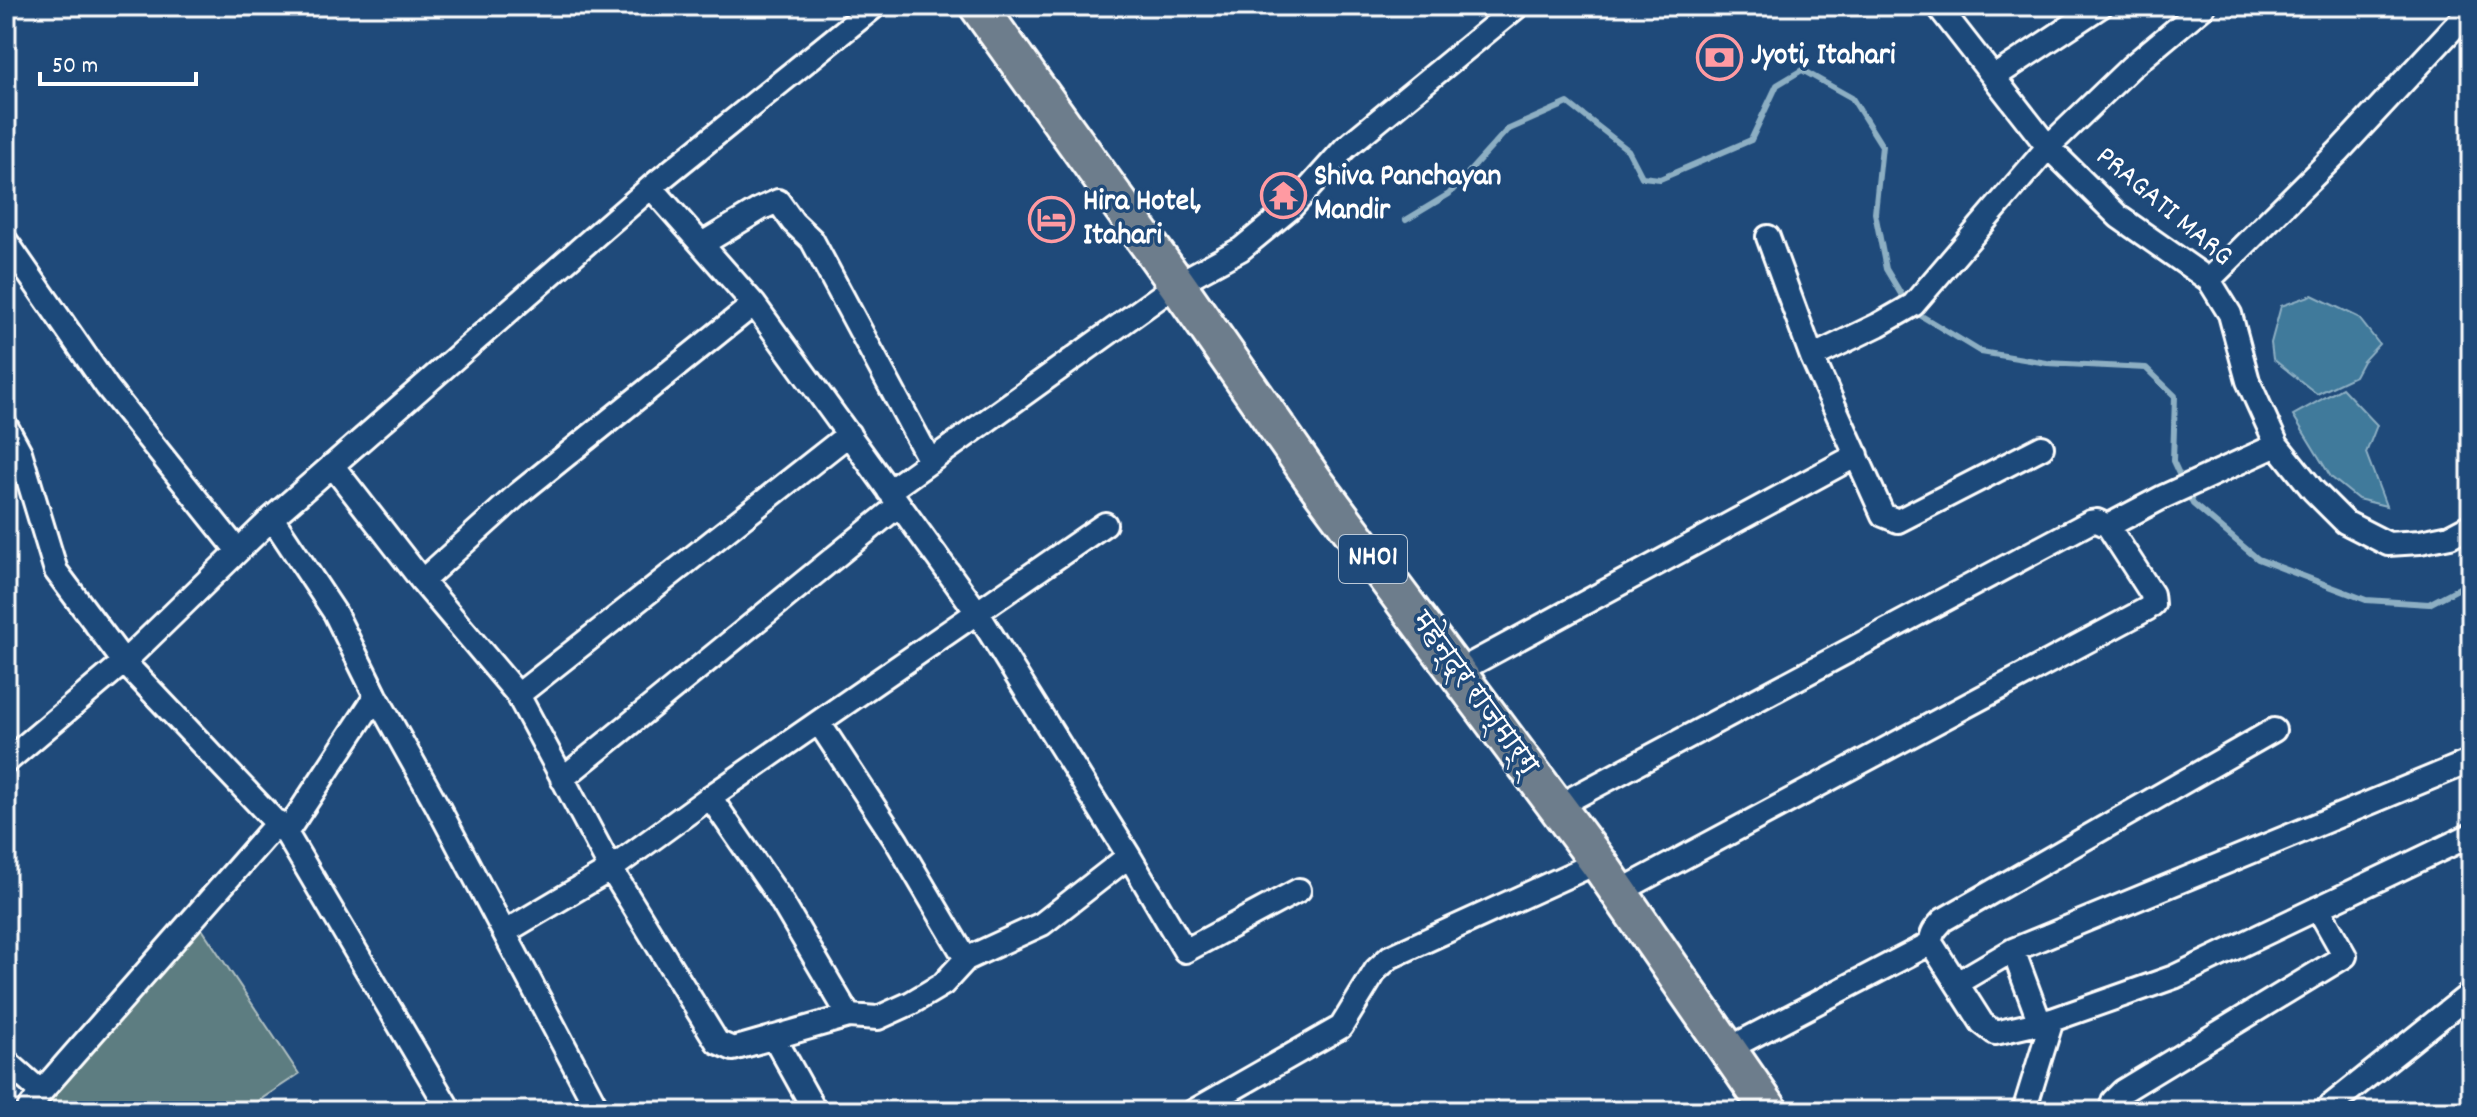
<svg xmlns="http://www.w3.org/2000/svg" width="2477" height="1117" font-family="Dekko,'Playpen Sans Deva',sans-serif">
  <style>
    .green { fill: #5d7d81; stroke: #aebec0; stroke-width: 2 }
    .water { fill: #417a9b; stroke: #8dafc3; stroke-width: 2 }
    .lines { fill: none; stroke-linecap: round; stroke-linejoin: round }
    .stream { stroke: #8dafc3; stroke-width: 6 }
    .minor-casing { stroke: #fff; stroke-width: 28 }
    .trunk-casing { stroke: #fff; stroke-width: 42 }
    .minor { stroke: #1f4a7a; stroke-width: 22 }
    .trunk { stroke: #6d7d8c; stroke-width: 36 }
    .labels { text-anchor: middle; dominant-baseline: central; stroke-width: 7; stroke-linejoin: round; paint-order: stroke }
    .shield { fill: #1f4a7a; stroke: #bcc9d7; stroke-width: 2 }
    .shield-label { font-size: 28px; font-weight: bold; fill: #fff }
    .poi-label { font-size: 30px; font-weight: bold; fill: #fff; stroke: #1f4a7a; text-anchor: start }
    .street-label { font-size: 30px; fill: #fff; stroke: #1f4a7a }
  </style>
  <rect width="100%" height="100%" fill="#1f4a7a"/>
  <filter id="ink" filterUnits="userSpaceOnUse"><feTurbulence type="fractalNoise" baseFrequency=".0125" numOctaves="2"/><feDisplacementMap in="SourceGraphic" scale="16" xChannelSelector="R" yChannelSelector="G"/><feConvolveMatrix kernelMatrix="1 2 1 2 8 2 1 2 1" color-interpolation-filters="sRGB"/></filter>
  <g filter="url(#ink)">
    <path class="green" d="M198,923l101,151 -56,37h-202z"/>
    <path class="water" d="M2312,295l46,22 21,27 -16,17 -8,15 -38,18 -44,-35 -2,-16 10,-37z
      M2342,388l35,37 -11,28 20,53 -28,-7 -27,-22 -38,-62z"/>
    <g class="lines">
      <path class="stream" d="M1406,220l43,-26 58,-64 61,-27 60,47 14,27 18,2 91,-39 26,-55 25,-15 50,28 30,48 -7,67 11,56 21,35
        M1915,312l66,40 66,11 99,5 29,28 -2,65 20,43 65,55 108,41 63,4 42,-22"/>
      <defs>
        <path id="minor" d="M1938,6l110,141 71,70 90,63 21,34 18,67 29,64 36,45 32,32 43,22 32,-2 30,-6 21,-11
          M1994,77l107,-71
          M651,187l103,117 223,308 152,244 56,95 114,-61
          M1768,237l44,120 71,158 15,6 144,-74
          M6,241l101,146 131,164
          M702,244l58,-35 18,-8 15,21 19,18 118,221
          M2209,280l129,-128 133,-143
          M1812,357l66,-32 35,-20 135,-158 83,-80 73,-61
          M6,426l14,26 36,119 68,91 162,171 164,278
          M332,465l90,116 96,114 93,174 106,173 16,7 116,-33 29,2 33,-15 32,-19 23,-25 76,-35 87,-68
          M889,491l288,-207 64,-35 51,-42 53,-59 173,-142
          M272,518l63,95 41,83 62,111 160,303
          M2108,526l55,-29 114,-52
          M422,581l96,-87 236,-190
          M1457,672l400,-217
          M518,695l331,-261
          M819,723l78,119 69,117
          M2274,730l-331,190c-7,8 -12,12 -12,23l51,80 13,10 57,-13 122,-43 297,-142
          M6,762l118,-100 148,-144 379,-331 224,-181
          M562,779l337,-274
          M710,797l69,100 70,119
          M1556,807l534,-285 7,-1 11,5 44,68 1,10 -6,5 -528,283
          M286,833l90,-137
          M505,932l106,-63 99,-72 395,-273
          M2013,950l27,73
          M1957,983l56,-33 458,-189
          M774,1037l41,74
          M1728,1049l203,-106
          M6,1061l35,31
          M28,1111l13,-19 237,-270
          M1194,1111l147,-84 35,-57 14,-13 208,-95
          M2024,1111l28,-91
          M2111,1111l2,-10 10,-10 222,-135 -27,-48
          M2324,1111l146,-117 1,2"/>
        <path id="trunk" d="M978,6l199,278 138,198 283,380 172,249"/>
      </defs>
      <use href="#minor" class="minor-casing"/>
      <use href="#trunk" class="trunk-casing"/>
      <use href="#minor" class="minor"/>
      <use href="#trunk" class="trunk"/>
    </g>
  </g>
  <defs>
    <symbol id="bank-ring" viewBox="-11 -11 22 22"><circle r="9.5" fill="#1f4a7a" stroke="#ff9aa2" stroke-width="1.5"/><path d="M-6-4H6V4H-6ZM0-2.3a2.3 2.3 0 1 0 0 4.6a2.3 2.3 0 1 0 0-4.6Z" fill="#ff9aa2"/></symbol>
    <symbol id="temple-ring" viewBox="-11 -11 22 22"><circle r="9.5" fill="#1f4a7a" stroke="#ff9aa2" stroke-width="1.5"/><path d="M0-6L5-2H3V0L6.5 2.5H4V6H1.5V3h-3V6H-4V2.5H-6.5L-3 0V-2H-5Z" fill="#ff9aa2"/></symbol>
    <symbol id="hotel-ring" viewBox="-11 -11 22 22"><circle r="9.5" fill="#1f4a7a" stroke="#ff9aa2" stroke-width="1.5"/><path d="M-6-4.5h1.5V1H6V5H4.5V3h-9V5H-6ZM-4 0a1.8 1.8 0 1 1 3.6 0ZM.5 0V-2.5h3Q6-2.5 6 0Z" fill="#ff9aa2"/></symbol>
  </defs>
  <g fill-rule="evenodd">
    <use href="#bank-ring" x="1694" y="32" width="51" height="51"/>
    <use href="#temple-ring" x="1258" y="170" width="51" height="51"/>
    <use href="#hotel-ring" x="1026" y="194" width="51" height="51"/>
  </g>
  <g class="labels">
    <rect class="shield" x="1339" y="535" width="68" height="48" rx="6"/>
    <g class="shield-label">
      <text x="1373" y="559">NH01</text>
    </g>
    <g class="poi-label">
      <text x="1751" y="57">Jyoti, Itahari</text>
      <text x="1314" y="178">Shiva Panchayan<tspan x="1314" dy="34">Mandir</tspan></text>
      <text x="1083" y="203">Hira Hotel,<tspan x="1083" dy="34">Itahari</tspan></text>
    </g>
    <g class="street-label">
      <text transform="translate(2163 208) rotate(40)">PRAGATI MARG</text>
      <text transform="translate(1473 694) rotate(54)">महेन्द्र राज्मार्ग्</text>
    </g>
  </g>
  <rect width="2477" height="1117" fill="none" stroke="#1f4a7a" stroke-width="32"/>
  <rect x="16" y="16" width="2445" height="1085" fill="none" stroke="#fff" stroke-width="3" filter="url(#ink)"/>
  <path d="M40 72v12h156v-12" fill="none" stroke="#ffffff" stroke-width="4"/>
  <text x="52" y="72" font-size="24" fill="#ffffff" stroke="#1f4a7a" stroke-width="6" paint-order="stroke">50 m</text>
</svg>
